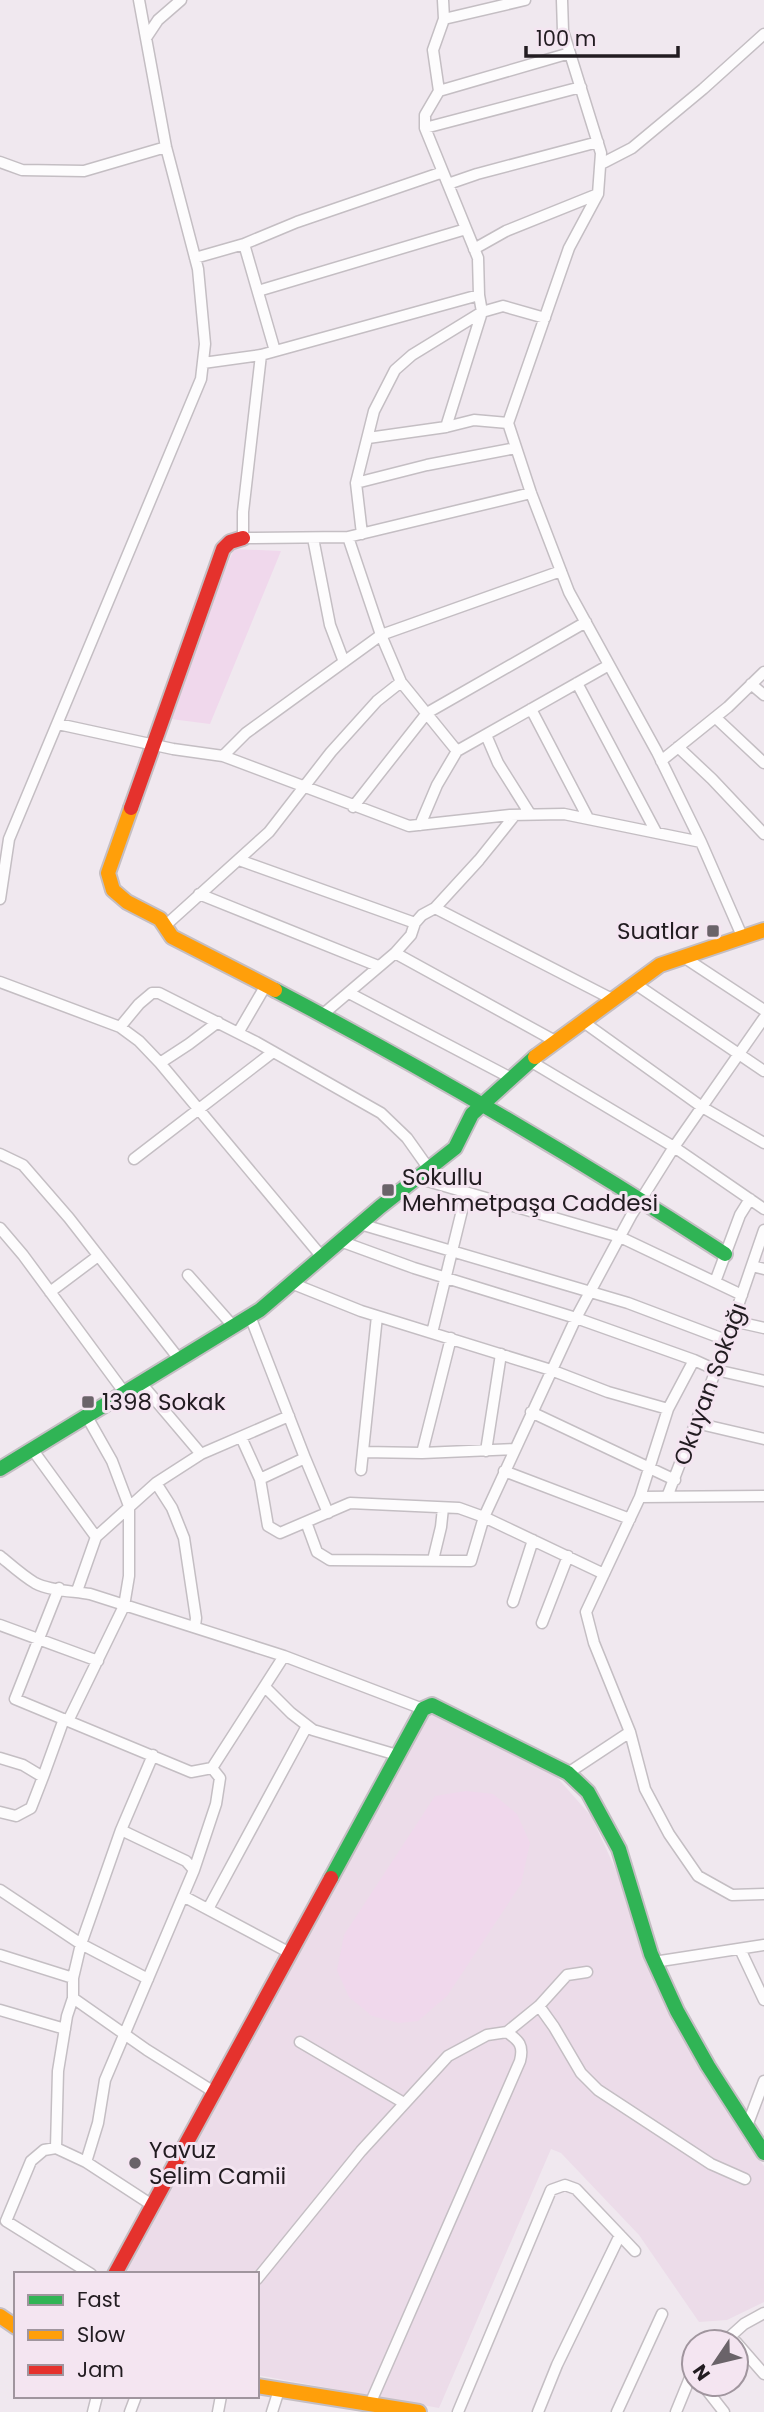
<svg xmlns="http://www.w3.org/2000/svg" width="764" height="2412" font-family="Poppins,sans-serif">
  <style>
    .built { fill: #ecdce9 }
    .green { fill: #f0d8ec }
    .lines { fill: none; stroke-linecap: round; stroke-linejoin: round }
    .street-casing { stroke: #c4bec3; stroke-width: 13 }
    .fast-casing { stroke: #c4bec3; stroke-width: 18 }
    .slow-casing { stroke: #c4bec3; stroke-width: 18 }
    .jam-casing { stroke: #c4bec3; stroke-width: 18 }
    .street { stroke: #fdfcfd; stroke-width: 10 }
    .fast { stroke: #30b455; stroke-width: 14 }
    .slow { stroke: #ff9f0a; stroke-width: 14 }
    .jam { stroke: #e5322d; stroke-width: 14 }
    .poi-dot { fill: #6a6369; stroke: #f4e5f1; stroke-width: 2.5 }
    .labels { text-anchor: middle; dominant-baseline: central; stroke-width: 6; stroke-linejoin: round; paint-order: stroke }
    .poi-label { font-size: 23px; fill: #221c21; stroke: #f4e5f1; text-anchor: start }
    .street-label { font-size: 23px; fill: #221c21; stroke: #f4e5f1 }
  </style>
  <rect width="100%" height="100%" fill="#f0e8ef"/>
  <path class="built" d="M431,1712l124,63 36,41 30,65 50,136 78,130 15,19v136l-37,18 -28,2 -60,-87 -78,-82 -10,-4 -112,259 -182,-33v-101h-135l299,-556z"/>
  <path class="green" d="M234,549l47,2 -71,173 -47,-6z
    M466,1791l27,3 24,20 13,29 -9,41 -74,112 -29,25 -19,2 -27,-7 -23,-19 -12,-27 7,-35 91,-139z"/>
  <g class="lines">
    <defs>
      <path id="street" d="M562,0l1,31 38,122 -3,41 -29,54 -61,175 23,70 38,99 88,160 44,90 41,94
        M444,19l81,-19
        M146,38l12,-18 23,-20
        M439,91l-6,-41 11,-31 -1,-19
        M425,128l156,-41
        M0,162l22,8 62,1 82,-24
        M601,164l31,-16 71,-59 61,-55
        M448,184l29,-10 121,-32
        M244,244l31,107
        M474,249l32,-18 92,-37
        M195,258l49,-14 53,-22 146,-50
        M258,291l208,-62
        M261,355l-18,157v26l105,-1 183,-44
        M203,363l58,-8 218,-60
        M446,427l36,-115 -3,-17 -1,-37 -53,-130v-13l14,-24 131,-38
        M368,438l78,-11 28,-7 34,3
        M356,483l71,-18 89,-17
        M362,534l-6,-51 18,-72 21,-41 17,-15 70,-43 21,-6 42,12
        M348,537l33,98 20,47 56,69
        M313,538l17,87 14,37
        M561,571l-180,64 -135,98 -23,23 186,70 101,-11 54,-1 137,28
        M577,683l79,149
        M751,684l13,11
        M531,709l57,109
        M716,718l48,45
        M58,724l115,25 50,7
        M486,735l12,28 32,51
        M678,747l34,32 52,55
        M661,761l67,-54 36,-35
        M353,807l74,-94 159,-91
        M420,825l17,-40 20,-34 152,-86
        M239,860l176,63
        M199,894l179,72
        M0,899l9,-60 192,-460 4,-35 -7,-75 -32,-122 -27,-147
        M435,908l177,91
        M166,925l103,-93 62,-80 46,-51 24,-19
        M395,953l160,88
        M682,956l82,54
        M0,982l120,45 19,14 21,22 162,194
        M634,983l130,88
        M349,993l162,85
        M322,1015l73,-62 16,-18 4,-12 7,-8 13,-7 44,-48 36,-45
        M582,1021l120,86 62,36
        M120,1027l19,-23 13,-11h7l97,49 125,71 26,25 22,31
        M238,1033l28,-48
        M530,1061l144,86 90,62
        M160,1063l29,-19 29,-22
        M0,1154l23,11 46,53 110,141
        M134,1159l139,-107
        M417,1178l203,59 122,58
        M360,1224l268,79 98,37
        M0,1228l23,27 101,137
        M340,1241l74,27 162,50 118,42 22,10 48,11
        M752,1266l12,3
        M188,1275l45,51
        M715,1282l25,-67 10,-16
        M291,1283l70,28 190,59 57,22 60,17
        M50,1292l48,-36
        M250,1316l55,142 -45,21
        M733,1321l31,7
        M432,1333l34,-139
        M694,1360l-26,49 -28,88 -54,115 8,31 36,89 15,57 24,45 29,42 34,19 32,-1
        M140,1382l61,72
        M531,1412l144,68
        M696,1423l68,16
        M241,1437l19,42 8,47 12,7 70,-30 109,5 25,9 -13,44 -141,-1 -13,-8 -11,-30
        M32,1449l64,88
        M486,1451l15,-97
        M363,1452l59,1 93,-4
        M422,1453l29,-115
        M305,1458l23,55
        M361,1470l16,-154
        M504,1471l126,48
        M156,1483l16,25 12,30 12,80 -1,8
        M640,1497l124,-1
        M667,1497l49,-127 48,-140
        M0,1556c11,9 23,20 35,27 15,8 38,8 55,11l194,62 -72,112 -21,4 -176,-73 44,-111
        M433,1560l8,-33 2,-19
        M604,1574l-120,-57 92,-199 56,-104 42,-67 90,-129
        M77,1591l19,-54 60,-54 45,-29 88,-38
        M513,1602l20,-62
        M542,1623l26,-67
        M0,1625l98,36
        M284,1656l139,53
        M265,1687l26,26 22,17 84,25
        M68,1721l56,-115 5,-30v-70l-17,-45 -26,-46
        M0,1758l23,7 20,12 -12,31 -15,8 -16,-4
        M568,1773l62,-41
        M43,1777l21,-58
        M194,1870l22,-66 4,-26 -8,-10
        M0,1890l81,54 67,35
        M183,1896l107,57
        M208,1909l99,-183
        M740,1949l24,51
        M0,1955l73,23
        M654,1962l110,-17
        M73,1998l74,52 67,42
        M539,2006l15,21 27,46 17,17 113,74 34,15
        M0,2010l65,19
        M507,2032l32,-26 28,-31 20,-3
        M300,2042l104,61
        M747,2126l17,-45
        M56,2148l2,-77 9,-55 6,-18v-20l8,-34 40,-114 32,-75
        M86,2162l12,-39 7,-43 89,-210 -8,-9 -65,-31
        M91,2274l-85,-53 25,-60 13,-11 12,-2 30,14 66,43
        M257,2279l104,-128 87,-95 39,-21 20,-3c12,9 17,13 13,29l-150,343
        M724,2342l20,-18 20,-11
        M736,2342l28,32
        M702,2384l22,28
        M93,2412l4,-16
        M130,2412l6,-16
        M218,2412l3,-16
        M272,2412l7,-22
        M458,2412l93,-222 14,-5 11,4 59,62
        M538,2412l19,-47 63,-130
        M617,2412l45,-98
        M676,2412l18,-44"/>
      <path id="fast" d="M275,990c154,81 304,169 450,264
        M0,1469l260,-159 120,-103 75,-59 17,-34 63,-57
        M331,1878l92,-169 9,-4 136,68 20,19 31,57 32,105 26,57 31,55 56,87"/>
      <path id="slow" d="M131,808l-23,65 5,17 14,12 33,17 12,18 103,53
        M535,1057l125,-92 104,-35
        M0,2316l16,11
        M257,2386l162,26"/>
      <path id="jam" d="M131,808l92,-259 7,-7 13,-4
        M115,2274l216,-396"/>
    </defs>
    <use href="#street" class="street-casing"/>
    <use href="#fast" class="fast-casing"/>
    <use href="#slow" class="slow-casing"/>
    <use href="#jam" class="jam-casing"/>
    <use href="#street" class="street"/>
    <use href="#fast" class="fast"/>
    <use href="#slow" class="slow"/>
    <use href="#jam" class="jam"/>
  </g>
  <g class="poi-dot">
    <rect x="706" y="924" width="14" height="14" rx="3.5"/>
    <rect x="381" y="1183" width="14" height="14" rx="3.5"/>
    <rect x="81" y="1395" width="14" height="14" rx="3.5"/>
    <circle cx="135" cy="2163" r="7"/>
  </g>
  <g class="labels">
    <g class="poi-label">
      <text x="699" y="931" text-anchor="end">Suatlar</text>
      <text x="402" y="1177">Sokullu<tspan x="402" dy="26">Mehmetpaşa Caddesi</tspan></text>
      <text x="102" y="1402">1398 Sokak</text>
      <text x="149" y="2150">Yavuz<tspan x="149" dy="26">Selim Camii</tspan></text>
    </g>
    <g class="street-label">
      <text transform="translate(710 1384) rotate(-70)">Okuyan Sokağı</text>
    </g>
  </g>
  <rect x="14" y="2272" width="245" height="126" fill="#f4e5f1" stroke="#a0959e" stroke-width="2"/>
  <rect x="28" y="2295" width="35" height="10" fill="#30b455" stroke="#a0959e" stroke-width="2"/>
  <text x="77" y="2307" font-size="21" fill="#221c21">Fast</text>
  <rect x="28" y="2330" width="35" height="10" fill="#ff9f0a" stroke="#a0959e" stroke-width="2"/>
  <text x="77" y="2342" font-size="21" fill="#221c21">Slow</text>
  <rect x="28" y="2365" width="35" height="10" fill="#e5322d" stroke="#a0959e" stroke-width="2"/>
  <text x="77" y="2377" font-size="21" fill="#221c21">Jam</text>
  <g transform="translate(715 2363) rotate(235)"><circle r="33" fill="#f4e5f1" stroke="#a0959e" stroke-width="2"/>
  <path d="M0-5L12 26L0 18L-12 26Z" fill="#6a6369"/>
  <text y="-10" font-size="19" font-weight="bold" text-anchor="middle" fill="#221c21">N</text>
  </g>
  <path d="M526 46v10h152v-10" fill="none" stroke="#221c21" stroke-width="3.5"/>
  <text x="536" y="46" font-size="21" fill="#221c21" stroke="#f4e5f1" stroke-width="5" paint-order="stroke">100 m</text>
</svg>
